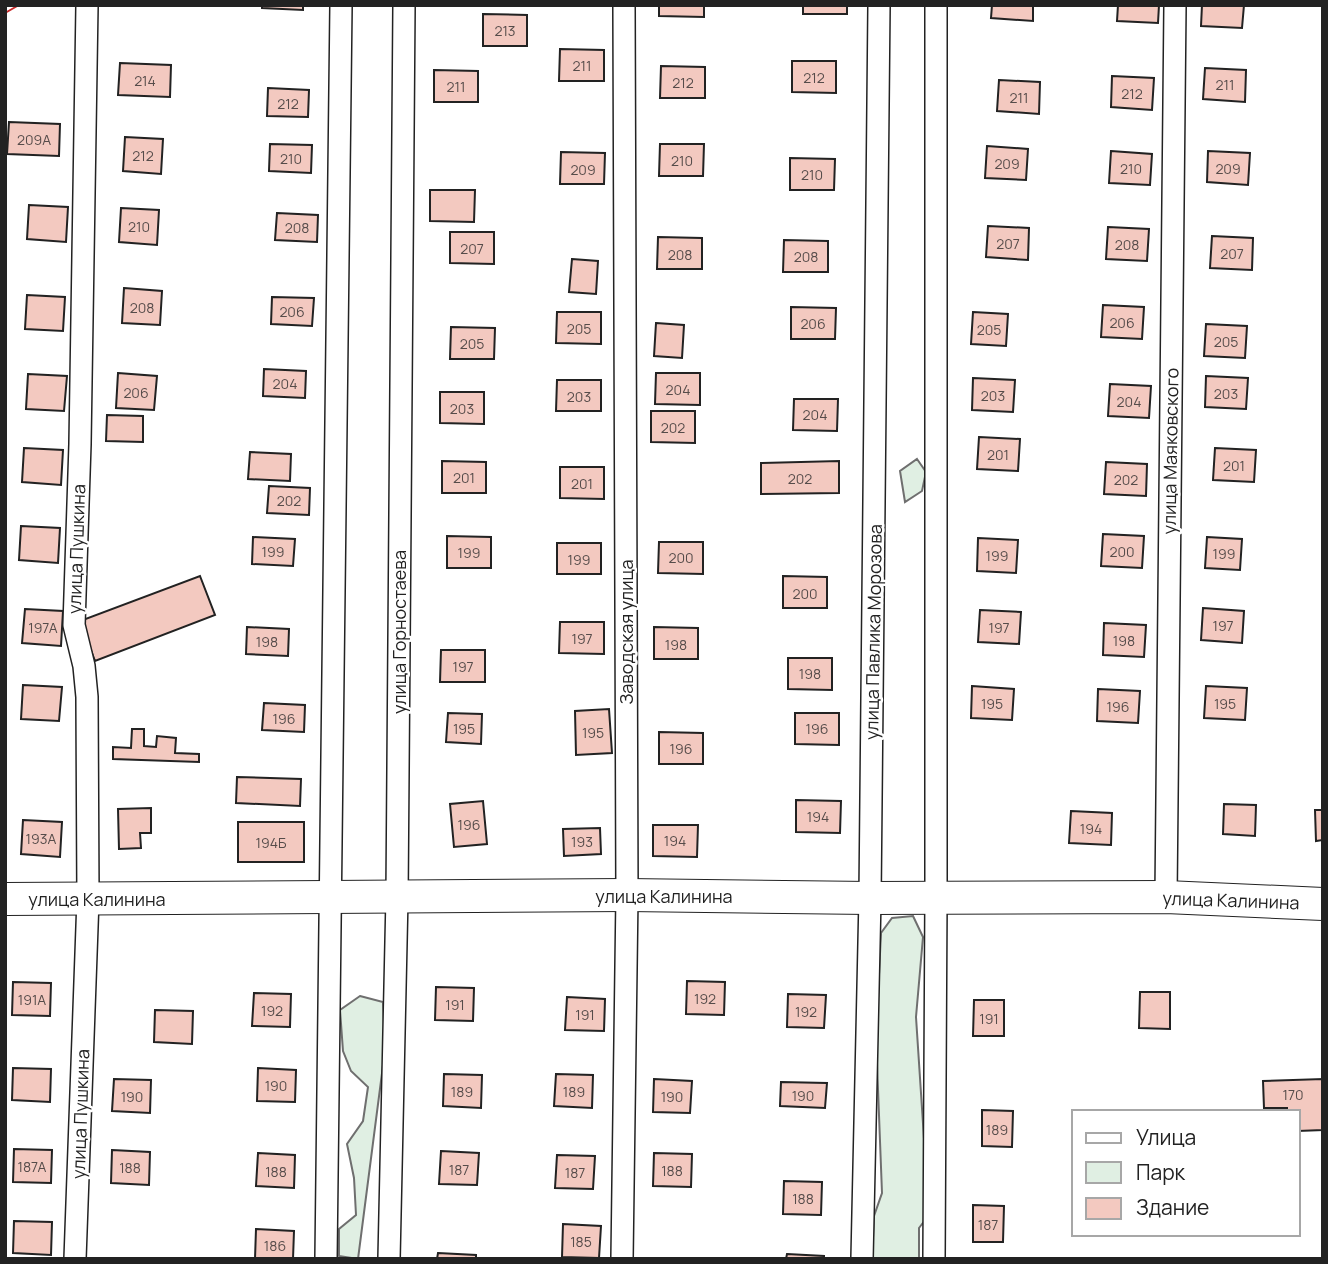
<svg xmlns="http://www.w3.org/2000/svg" width="1328" height="1264" font-family="Manrope,sans-serif">
  <style>
    .green { fill: #e0efe3; stroke: #6f6f6f; stroke-width: 2 }
    .building { fill: #f3c9c0; stroke: #222; stroke-width: 2 }
    .lines { fill: none; stroke-linecap: round; stroke-linejoin: round }
    .street-casing { stroke: #222; stroke-width: 24 }
    .secondary-casing { stroke: #222; stroke-width: 34 }
    .street { stroke: #fff; stroke-width: 21 }
    .secondary { stroke: #fff; stroke-width: 32 }
    .power { stroke: #c62828; stroke-width: 2; stroke-dasharray: 24 5 3.5 5; stroke-linecap: butt }
    .labels { text-anchor: middle; dominant-baseline: central; stroke-width: 5; stroke-linejoin: round; paint-order: stroke }
    .number-label { font-size: 14px; fill: #564c4a }
    .street-label { font-size: 18px; fill: #222; stroke: #fff }
  </style>
  <rect width="100%" height="100%" fill="#fff"/>
  <path class="green" d="M917,459l9,13 -4,19 -17,11 -5,-31z
    M913,916l10,21 -7,80 13,198 -10,13v31h-47l2,-43 8,-23 -6,-156 5,-104 11,-15z
    M360,996l23,6 2,48 -27,209 -19,-3v-27l17,-14 -2,-37 -7,-34 16,-23 5,-34 -17,-16 -8,-20 -3,-41z"/>
  <path class="building" d="M262,5h41v5l-41,-2z
    M659,5h45v12l-45,-1z
    M803,5h44v9h-44z
    M992,5h41v16l-42,-3z
    M1118,5h41l-1,18 -41,-2z
    M1202,5h42l-2,23 -41,-2z
    M483,14l44,1v31h-44z
    M560,49l44,1v31h-45z
    M792,61h44v32l-44,-1z
    M120,63l51,2 -1,32 -52,-2z
    M661,66l44,1v31h-45z
    M1205,68l41,2 -1,32 -42,-3z
    M434,70l44,1v31h-44z
    M1112,76l42,2 -2,32 -41,-3z
    M999,80l41,2 -1,32 -42,-3z
    M268,88l41,2 -1,27 -41,-1z
    M9,122l51,2 -1,32 -52,-2z
    M125,137l38,2 -2,35 -38,-3z
    M270,144l42,1 -1,28 -42,-2z
    M660,144h44l-1,32h-44z
    M987,146l41,3 -2,31 -41,-2z
    M1111,151l41,3 -2,31 -41,-2z
    M1208,151l42,2 -2,32 -41,-3z
    M561,152l44,1 -1,31h-44z
    M790,158l45,1 -1,31h-44z
    M430,190h45l-1,32 -44,-1z
    M29,205l39,2 -2,35 -39,-3z
    M121,208l38,2 -2,35 -38,-3z
    M277,213l41,2 -1,27 -42,-2z
    M988,226l41,2 -1,32 -42,-3z
    M1108,227l41,2 -2,32 -41,-2z
    M450,232h44v32l-44,-1z
    M1212,236l41,2 -1,32 -42,-2z
    M658,237l44,1v31h-45z
    M784,240l44,1v31h-45z
    M572,259l26,2 -2,33 -27,-2z
    M124,288l38,3 -2,34 -38,-2z
    M27,295l38,2 -2,34 -38,-2z
    M272,297l42,1 -2,28 -41,-2z
    M1103,305l41,2 -2,32 -41,-2z
    M791,307l45,1 -1,31h-44z
    M557,312h44v32l-45,-1z
    M973,312l35,2 -2,32 -35,-2z
    M656,323l28,2 -2,33 -28,-2z
    M1206,324l41,2 -2,32 -41,-2z
    M451,327l44,1 -1,31h-44z
    M264,369l42,2 -1,27 -42,-2z
    M118,373l39,3 -3,34 -38,-2z
    M656,373h44v32l-45,-1z
    M28,374l39,2 -3,35 -38,-2z
    M1206,376l42,2 -2,31 -41,-2z
    M973,378l42,2 -2,32 -41,-2z
    M557,380h44v31h-45z
    M1110,384l41,2 -2,32 -41,-2z
    M440,392h44v32l-44,-1z
    M794,399h44l-1,32 -44,-1z
    M651,411h44v32l-44,-1z
    M107,415l36,1v26l-37,-1z
    M979,437l41,2 -2,32 -41,-2z
    M24,448l39,2 -2,35 -39,-3z
    M1215,448l41,2 -2,32 -41,-2z
    M250,452l41,2 -1,27 -42,-2z
    M442,461l44,1v31h-44z
    M839,461v32l-78,1v-31z
    M1106,462l41,2 -1,32 -42,-2z
    M560,467h44v32l-44,-1z
    M269,486l41,2 -1,27 -42,-2z
    M21,526l39,2 -2,35 -39,-3z
    M1103,534l41,2 -2,32 -41,-2z
    M447,536l44,1v31h-44z
    M253,537l42,2 -2,27 -41,-2z
    M1207,537l35,2 -2,31 -35,-2z
    M978,538l40,2 -2,33 -39,-2z
    M659,542h44v32l-45,-1z
    M557,543h44v31h-44z
    M200,576l15,39 -120,46 -15,-40z
    M783,576l44,1v31h-44z
    M1203,608l41,3 -2,32 -41,-3z
    M25,609l38,2 -2,35 -39,-3z
    M980,610l41,2 -2,32 -41,-2z
    M560,622h44v32l-45,-1z
    M1104,623l42,2 -2,32 -41,-2z
    M247,627l42,2 -1,27 -42,-2z
    M654,627l44,1v31h-44z
    M441,650h44v32h-45z
    M788,658h44v32l-44,-1z
    M23,685l39,2 -3,34 -38,-2z
    M972,686l42,3 -2,31 -41,-2z
    M1206,686l41,2 -2,32 -41,-2z
    M1098,689l42,2 -2,32 -41,-2z
    M264,703l41,2 -1,27 -42,-2z
    M609,709l3,44 -36,2 -1,-44z
    M448,713l34,1 -1,30 -35,-2z
    M795,713h44v32l-44,-1z
    M132,729h12v17l12,1 1,-11 19,2 -1,15 24,1v8l-86,-3v-12l18,1z
    M659,732l44,1v31h-44z
    M237,777l64,2 -1,27 -64,-3z
    M796,800l45,1 -1,32 -44,-1z
    M483,801l4,43 -33,3 -4,-43z
    M1224,804l32,1 -1,31 -32,-2z
    M151,808v25h-11l1,15 -22,1 -1,-40z
    M1315,810h8v30l-7,1z
    M1071,811l41,2 -1,32 -42,-2z
    M23,820l39,2 -2,35 -39,-3z
    M238,822h66v40h-66z
    M653,825h45l-1,32 -44,-1z
    M600,828l1,26 -37,2 -1,-27z
    M687,981l38,1 -1,33 -38,-1z
    M13,982l38,1 -1,33 -38,-1z
    M436,987l38,1 -1,33 -38,-1z
    M1140,992h30v37l-31,-1z
    M254,993l37,1 -1,33 -38,-1z
    M788,994l38,1 -2,33 -37,-1z
    M567,997l38,2 -1,32 -39,-1z
    M974,1000h30v36h-31z
    M155,1010l38,1 -1,33 -38,-2z
    M13,1068l38,1 -1,33 -38,-2z
    M258,1068l38,2 -1,32 -38,-1z
    M444,1074l38,1 -1,33 -38,-2z
    M556,1074l37,1 -1,33 -38,-2z
    M114,1079l37,1 -1,33 -38,-2z
    M654,1079l38,2 -2,32 -37,-1z
    M1323,1079v51l-25,1v-19h-11v-4h-23l-1,-27z
    M781,1082l46,1 -2,25 -45,-2z
    M982,1110l31,1 -1,36 -30,-1z
    M14,1149l38,1 -1,33 -38,-1z
    M112,1150l38,2 -1,33 -38,-2z
    M441,1151l38,2 -2,32 -38,-1z
    M258,1153l37,2 -1,33 -38,-2z
    M654,1153l38,1 -1,33 -38,-1z
    M557,1155l38,1 -2,33 -38,-1z
    M784,1181l38,1 -1,33 -38,-1z
    M973,1205l31,1 -1,36h-30z
    M14,1221l38,1 -1,33 -38,-2z
    M563,1224l38,2 -2,32 -37,-1z
    M256,1229l38,2 -1,28h-38z
    M438,1253l38,2v4h-39z
    M787,1254l37,2v3h-38z"/>
  <g class="lines">
    <defs>
      <path id="street" d="M1166,897l9,-892
        M75,1259l13,-360 -1,-202 -3,-31 -10,-41 6,-181 7,-439
        M326,1259l15,-1254
        M389,1259l8,-362 7,-892
        M622,1259l5,-364 -3,-890
        M862,1259l8,-361 9,-893
        M934,1259l2,-362v-892"/>
      <path id="secondary" d="M5,899l622,-4 243,3 296,-1 157,7"/>
    </defs>
    <use href="#street" class="street-casing"/>
    <use href="#secondary" class="secondary-casing"/>
    <use href="#street" class="street"/>
    <use href="#secondary" class="secondary"/>
    <path class="power" d="M5,13l14,-8"/>
  </g>
  <g class="labels">
    <g class="number-label">
      <text x="505" y="30">213</text>
      <text x="582" y="65">211</text>
      <text x="814" y="77">212</text>
      <text x="145" y="80">214</text>
      <text x="683" y="82">212</text>
      <text x="1225" y="84">211</text>
      <text x="456" y="86">211</text>
      <text x="1132" y="93">212</text>
      <text x="1019" y="97">211</text>
      <text x="288" y="103">212</text>
      <text x="34" y="139">209А</text>
      <text x="143" y="155">212</text>
      <text x="291" y="158">210</text>
      <text x="682" y="160">210</text>
      <text x="1007" y="163">209</text>
      <text x="1131" y="168">210</text>
      <text x="1228" y="168">209</text>
      <text x="583" y="169">209</text>
      <text x="812" y="174">210</text>
      <text x="139" y="226">210</text>
      <text x="297" y="227">208</text>
      <text x="1008" y="243">207</text>
      <text x="1127" y="244">208</text>
      <text x="472" y="248">207</text>
      <text x="1232" y="253">207</text>
      <text x="680" y="254">208</text>
      <text x="806" y="256">208</text>
      <text x="142" y="307">208</text>
      <text x="292" y="311">206</text>
      <text x="1122" y="322">206</text>
      <text x="813" y="323">206</text>
      <text x="579" y="328">205</text>
      <text x="989" y="329">205</text>
      <text x="1226" y="341">205</text>
      <text x="472" y="343">205</text>
      <text x="285" y="383">204</text>
      <text x="678" y="389">204</text>
      <text x="136" y="392">206</text>
      <text x="1226" y="393">203</text>
      <text x="993" y="395">203</text>
      <text x="579" y="396">203</text>
      <text x="1129" y="401">204</text>
      <text x="462" y="408">203</text>
      <text x="815" y="414">204</text>
      <text x="673" y="427">202</text>
      <text x="998" y="454">201</text>
      <text x="1234" y="465">201</text>
      <text x="464" y="477">201</text>
      <text x="800" y="478">202</text>
      <text x="1126" y="479">202</text>
      <text x="582" y="483">201</text>
      <text x="289" y="500">202</text>
      <text x="273" y="551">199</text>
      <text x="1122" y="551">200</text>
      <text x="469" y="552">199</text>
      <text x="1224" y="553">199</text>
      <text x="997" y="555">199</text>
      <text x="681" y="557">200</text>
      <text x="579" y="559">199</text>
      <text x="805" y="593">200</text>
      <text x="1223" y="625">197</text>
      <text x="43" y="627">197А</text>
      <text x="999" y="627">197</text>
      <text x="582" y="638">197</text>
      <text x="1124" y="640">198</text>
      <text x="267" y="641">198</text>
      <text x="676" y="644">198</text>
      <text x="463" y="666">197</text>
      <text x="810" y="673">198</text>
      <text x="992" y="703">195</text>
      <text x="1225" y="703">195</text>
      <text x="1118" y="706">196</text>
      <text x="284" y="718">196</text>
      <text x="464" y="728">195</text>
      <text x="817" y="728">196</text>
      <text x="593" y="732">195</text>
      <text x="681" y="748">196</text>
      <text x="818" y="816">194</text>
      <text x="469" y="824">196</text>
      <text x="1091" y="828">194</text>
      <text x="41" y="838">193А</text>
      <text x="675" y="840">194</text>
      <text x="582" y="841">193</text>
      <text x="271" y="842">194Б</text>
      <text x="705" y="998">192</text>
      <text x="32" y="999">191А</text>
      <text x="455" y="1004">191</text>
      <text x="272" y="1010">192</text>
      <text x="806" y="1011">192</text>
      <text x="585" y="1014">191</text>
      <text x="989" y="1018">191</text>
      <text x="276" y="1085">190</text>
      <text x="462" y="1091">189</text>
      <text x="574" y="1091">189</text>
      <text x="1293" y="1094">170</text>
      <text x="803" y="1095">190</text>
      <text x="132" y="1096">190</text>
      <text x="672" y="1096">190</text>
      <text x="997" y="1129">189</text>
      <text x="32" y="1166">187А</text>
      <text x="130" y="1167">188</text>
      <text x="459" y="1169">187</text>
      <text x="672" y="1170">188</text>
      <text x="276" y="1171">188</text>
      <text x="575" y="1172">187</text>
      <text x="803" y="1198">188</text>
      <text x="988" y="1224">187</text>
      <text x="581" y="1241">185</text>
      <text x="275" y="1245">186</text>
    </g>
    <g class="street-label">
      <text transform="translate(1170 451) rotate(-89)">улица Маяковского</text>
      <text transform="translate(76 549) rotate(-88)">улица Пушкина</text>
      <text transform="translate(399 632) rotate(-90)">улица Горностаева</text>
      <text transform="translate(626 632) rotate(-90)">Заводская улица</text>
      <text transform="translate(873 632) rotate(-89)">улица Павлика Морозова</text>
      <text x="664" y="896">улица Калинина</text>
      <text x="97" y="899">улица Калинина</text>
      <text transform="translate(1231 900) rotate(2)">улица Калинина</text>
      <text transform="translate(80 1114) rotate(-88)">улица Пушкина</text>
    </g>
  </g>
  <rect width="1328" height="1264" fill="none" stroke="#222222" stroke-width="14"/>
  <rect x="1072" y="1110" width="228" height="126" fill="#ffffff" stroke="#a7a7a7" stroke-width="2"/>
  <rect x="1086" y="1133" width="35" height="10" fill="#ffffff" stroke="#a7a7a7" stroke-width="2"/>
  <text x="1136" y="1145" font-size="21" fill="#222222">Улица</text>
  <rect x="1086" y="1162" width="35" height="21" fill="#e0efe3" stroke="#a7a7a7" stroke-width="2"/>
  <text x="1136" y="1180" font-size="21" fill="#222222">Парк</text>
  <rect x="1086" y="1198" width="35" height="21" fill="#f3c9c0" stroke="#a7a7a7" stroke-width="2"/>
  <text x="1136" y="1215" font-size="21" fill="#222222">Здание</text>
</svg>
